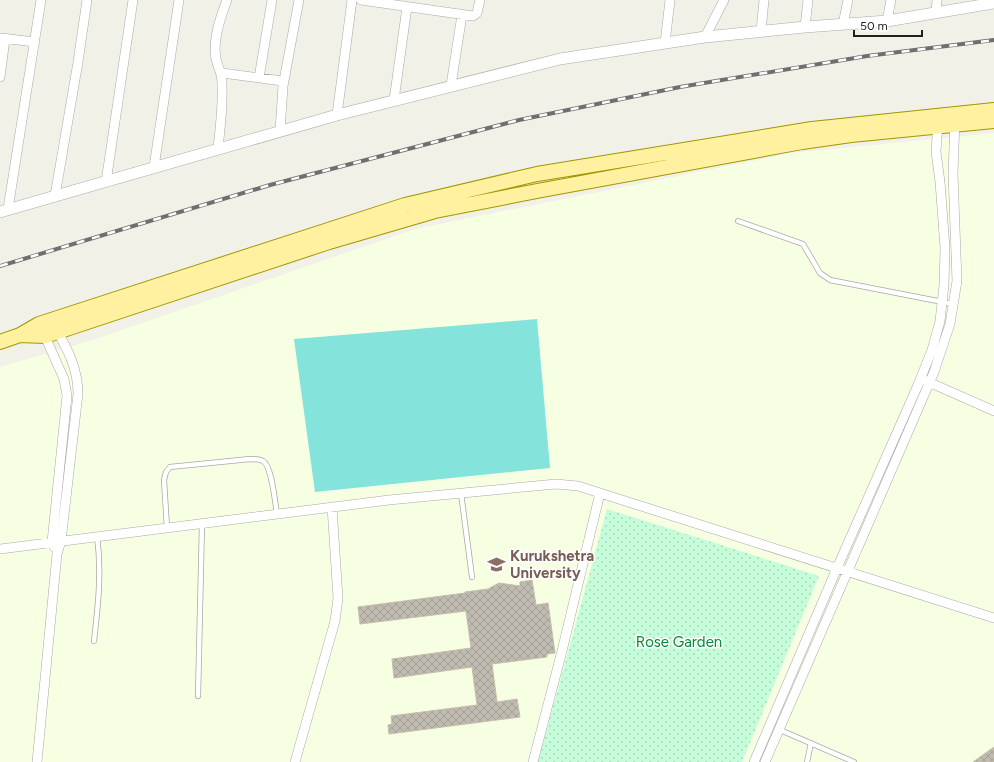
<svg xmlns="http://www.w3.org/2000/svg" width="994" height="762" font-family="Figtree,sans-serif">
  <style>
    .education { fill: #f7ffe3 }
    .park { fill: url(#park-dots) }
    .pitch { fill: #84e3da }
    .building { fill: url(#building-cross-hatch); stroke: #c4bda9 }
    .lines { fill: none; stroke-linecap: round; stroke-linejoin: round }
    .service-casing { stroke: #a8a8a8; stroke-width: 6 }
    .minor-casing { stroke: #a8a8a8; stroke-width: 10 }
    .tertiary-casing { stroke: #a8a8a8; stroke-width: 12 }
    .primary-casing { stroke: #9e9800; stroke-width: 16 }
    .service { stroke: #fff; stroke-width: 4.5 }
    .minor { stroke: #fff; stroke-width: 9 }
    .tertiary { stroke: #fff; stroke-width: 11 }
    .primary { stroke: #fff19f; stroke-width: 14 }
    .rail-casing { stroke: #6f6f6f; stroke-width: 4 }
    .rail { stroke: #fff; stroke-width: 2.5; stroke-dasharray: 8; stroke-linecap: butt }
    .labels { text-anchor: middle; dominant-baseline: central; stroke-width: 3; stroke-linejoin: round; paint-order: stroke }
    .education-label { font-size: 15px; font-weight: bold; fill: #785e54; stroke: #fff; text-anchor: start }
    .park-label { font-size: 15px; fill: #088737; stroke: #fff }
  </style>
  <defs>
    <pattern id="park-dots" width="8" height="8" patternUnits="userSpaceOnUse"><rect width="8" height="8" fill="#c5fcd9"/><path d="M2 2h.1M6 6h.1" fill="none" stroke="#a9d8ba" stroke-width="1.8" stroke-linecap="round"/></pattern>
    <pattern id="building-cross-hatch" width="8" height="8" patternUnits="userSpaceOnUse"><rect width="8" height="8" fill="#bfbbb0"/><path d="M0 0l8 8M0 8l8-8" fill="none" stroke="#a4a097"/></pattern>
  </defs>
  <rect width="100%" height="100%" fill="#f2f1e8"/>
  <path class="education" d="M994,133v629h-994v-395l96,-28 319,-110 377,-76z"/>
  <path class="park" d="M607,509l212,67 -77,186h-204z"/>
  <path class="pitch" d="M537,319l13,149 -235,24 -21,-153z"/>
  <path class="building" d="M532,580l4,25 12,-2 7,50 -8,1v3l-55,7 5,38 20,-3 3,18 -131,17 -1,-9 4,-1 -1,-8 86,-11 -5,-38 -78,11 -2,-19 79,-11 -5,-37 -106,13 -2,-17 107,-14v-1l23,-3 11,-6 21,3v-4z
    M994,747v15h-21z"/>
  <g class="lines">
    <defs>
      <path id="service" d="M738,221l65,23 17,29 10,7 123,24
        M461,493l11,84
        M167,528l-3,-48 2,-8 4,-5 80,-8c4,0 9,0 13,2 9,5 12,42 14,53
        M94,641c4,-35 8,-69 3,-105
        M198,696l4,-173
        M778,729l76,33
        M807,762l4,-19"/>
      <path id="minor" d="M361,0l112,16 4,-3 3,-13
        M936,12l1,-12
        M887,21l4,-21
        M843,24l5,-24
        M805,27l3,-27
        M761,31l3,-31
        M705,37l19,-37
        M1,38l34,4
        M665,43l5,-43
        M222,73l61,8
        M0,77l5,-38
        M259,78l13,-78
        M451,85l11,-70
        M394,100l13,-93
        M337,115l15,-115
        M280,131l3,-45 16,-86
        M218,149c2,-21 5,-41 4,-62 0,-12 -1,-13 -5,-24 -6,-19 3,-45 10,-63
        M154,167l25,-167
        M106,182l27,-182
        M55,196l23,-134 9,-62
        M8,209l33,-209
        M43,332l21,47 3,17 -15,146 2,5
        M924,380l70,31
        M0,549l389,-49 167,-16 22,2 22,7 394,125
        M37,762l20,-208 4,-13 17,-147c0,-25 -10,-44 -22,-65
        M295,762l40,-141 3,-23 -6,-91
        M533,762l29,-111 38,-158
        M754,762l83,-194 81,-183 14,-35 8,-29 4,-36 1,-37 -5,-66 -4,-30 2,-30
        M765,762l169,-390 16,-48 7,-43 -4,-107 2,-55"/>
      <path id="tertiary" d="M0,212l337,-97 223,-56 145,-22 100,-10 82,-6 107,-18"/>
      <path id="primary" d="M20,335l25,1 284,-94 106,-31 102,-20 265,-49 49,-7 143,-14
        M0,342l20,-7 19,-11 366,-119 132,-31 275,-45 182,-19"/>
    </defs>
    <use href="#service" class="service-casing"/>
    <use href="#minor" class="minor-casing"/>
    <use href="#tertiary" class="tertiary-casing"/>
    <use href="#primary" class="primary-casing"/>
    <use href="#service" class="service"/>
    <use href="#minor" class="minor"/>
    <use href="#tertiary" class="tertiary"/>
    <use href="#primary" class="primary"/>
    <defs>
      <path id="rail" d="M0,266l270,-81 249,-65 161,-33 187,-31 127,-16"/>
    </defs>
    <use href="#rail" class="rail-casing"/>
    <use href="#rail" class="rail"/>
  </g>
  <defs>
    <symbol id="university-bare" viewBox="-9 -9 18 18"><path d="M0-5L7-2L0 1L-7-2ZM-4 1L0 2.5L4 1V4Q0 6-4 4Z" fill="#8d6e63" stroke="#fff" stroke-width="2.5" paint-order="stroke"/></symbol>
  </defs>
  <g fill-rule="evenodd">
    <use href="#university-bare" x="484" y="552" width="25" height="25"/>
  </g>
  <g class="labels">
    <g class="education-label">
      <text x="510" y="556">Kurukshetra<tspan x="510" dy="17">University</tspan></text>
    </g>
    <g class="park-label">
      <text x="679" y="642">Rose Garden</text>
    </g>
  </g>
  <path d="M854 30v6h68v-6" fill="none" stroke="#212121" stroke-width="2"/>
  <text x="860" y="30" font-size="12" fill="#212121" stroke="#ffffff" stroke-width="3" paint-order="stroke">50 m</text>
</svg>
